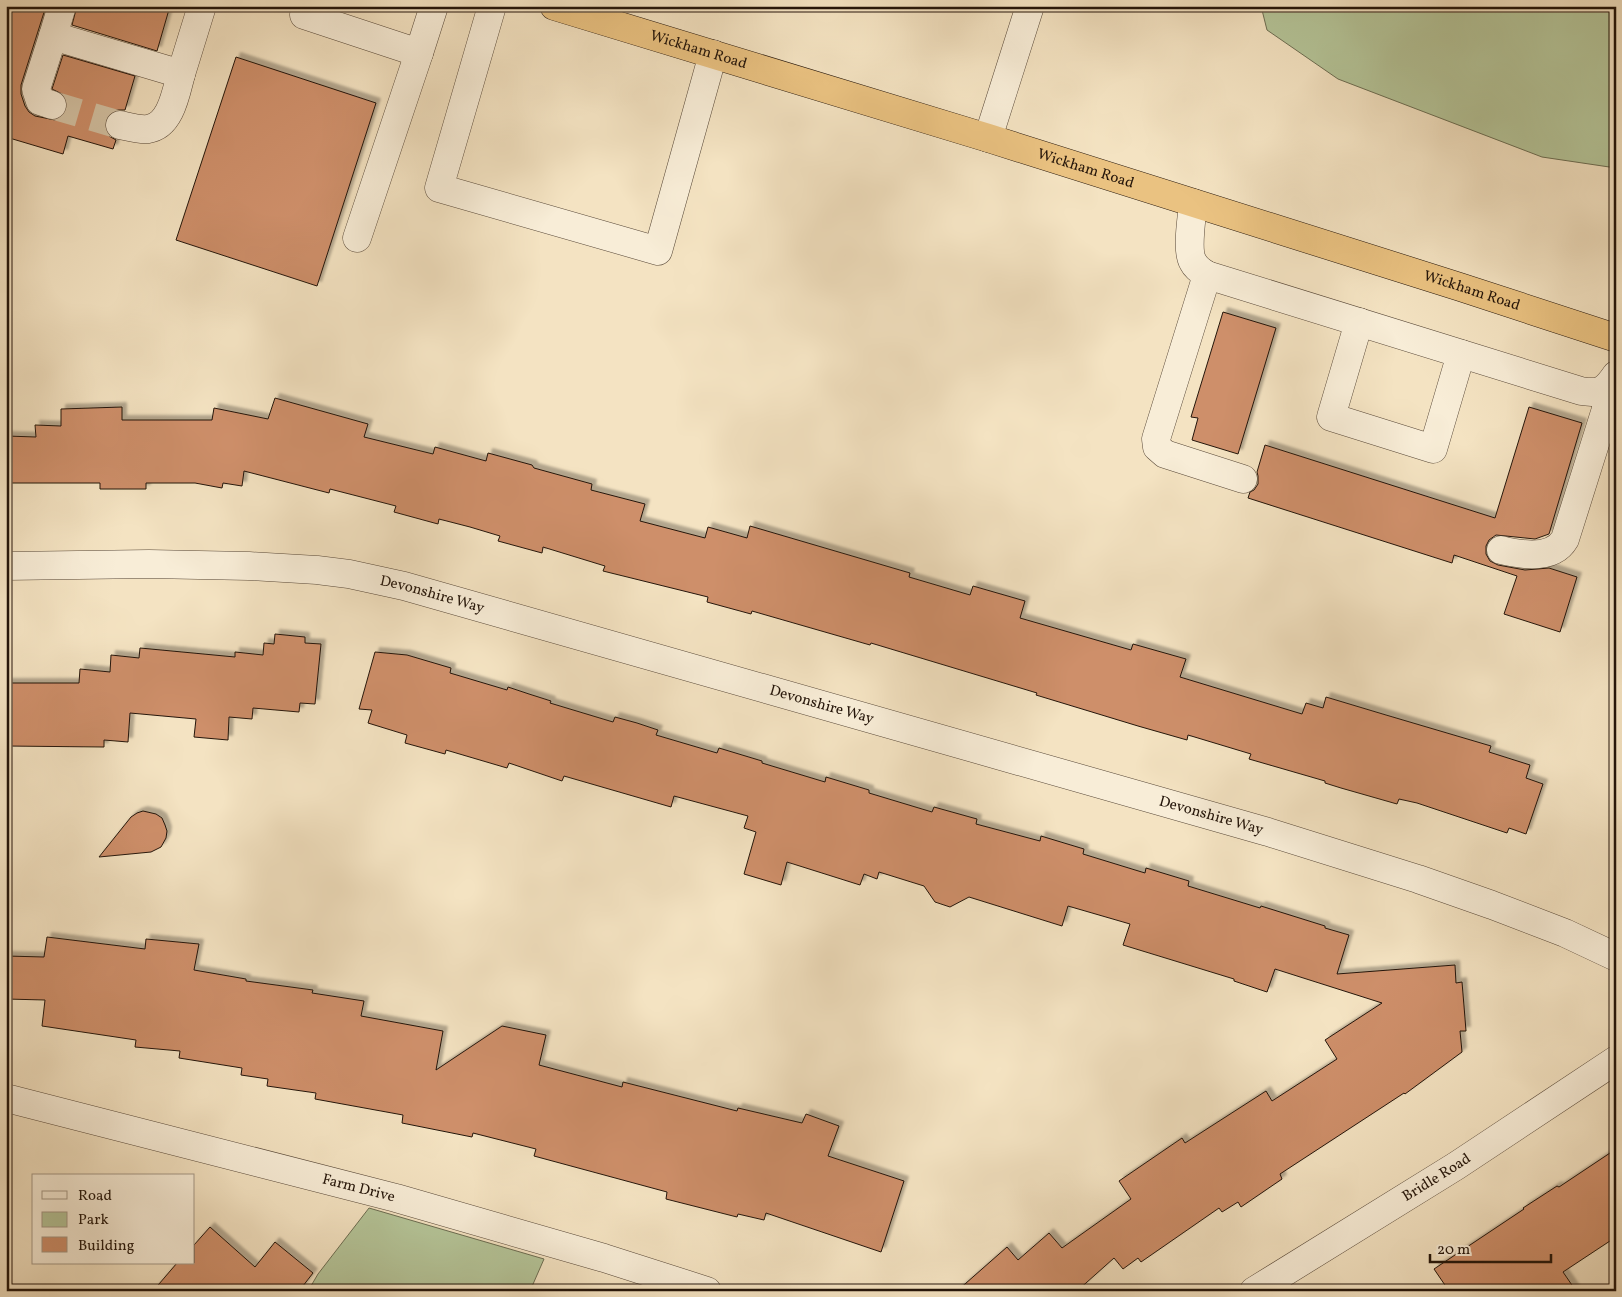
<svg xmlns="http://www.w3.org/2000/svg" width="1622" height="1297" font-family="Vollkorn,serif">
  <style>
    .green { fill: #b5c599; stroke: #6c6d52 }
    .building { fill: #ce8f6b; stroke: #24150a; filter: url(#shadow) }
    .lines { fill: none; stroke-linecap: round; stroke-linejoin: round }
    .minor-tunnel { stroke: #d5c4a6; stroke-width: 28; stroke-dasharray: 28 14; stroke-linecap: butt }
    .minor-casing { stroke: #584838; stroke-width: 29 }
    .highway-casing { stroke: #24150a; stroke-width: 29 }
    .minor { stroke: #f8edd7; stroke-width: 28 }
    .highway { stroke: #eac281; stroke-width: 28 }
    .labels { text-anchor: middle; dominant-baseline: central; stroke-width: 5; stroke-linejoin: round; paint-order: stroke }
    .street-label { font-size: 15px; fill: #24150a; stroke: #f8edd7 }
  </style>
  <defs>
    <filter id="shadow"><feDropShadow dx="4.5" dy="-4.5" stdDeviation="1" flood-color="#0004"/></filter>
  </defs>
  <rect width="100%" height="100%" fill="#f4e3c2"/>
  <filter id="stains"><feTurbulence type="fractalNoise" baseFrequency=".004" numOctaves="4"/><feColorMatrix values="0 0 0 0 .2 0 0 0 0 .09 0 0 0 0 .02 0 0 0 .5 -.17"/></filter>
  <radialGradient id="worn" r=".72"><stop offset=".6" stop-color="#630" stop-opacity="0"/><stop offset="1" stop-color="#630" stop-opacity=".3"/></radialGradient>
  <path class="green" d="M1261,6h355v162l-74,-11 -204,-78 -71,-49z
    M369,1208l175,51 -14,32h-222l10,-17z"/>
  <path class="building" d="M6,6h40l-25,79v9l4,12 4,6 6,4 20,4 7,-3 5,-7v-8l-3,-7 -12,-6 11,-34 72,21 -10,34h-10l-7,5 -3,6v9l4,6 7,4 -3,9 -45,-13 -5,18 -57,-17z
    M77,6h93l-13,45 -85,-26z
    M236,57l140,46 -59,183 -141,-46z
    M1223,312l53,16 -38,126 -46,-14 6,-22 -7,-1z
    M275,398l93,26 -4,13 69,17 2,-7 51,14 2,-8 44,12 2,3 58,16 -1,6 54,14 -5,17 65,17 3,-11 39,11 3,-12 160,47 -1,4 61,18 3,-9 52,15 -5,17 111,32 2,-6 53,15 -6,18 122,37 4,-11 17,5 3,-11 60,18 105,31 -2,6 41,13 -4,13 17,6 -17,50 -17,-6 -2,5 -90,-30 -18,-4 -2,5 -56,-16 -16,-5v-2l-76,-22 2,-5 -63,-19 -1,5 -49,-14 -102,-31 1,-2 -166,-50 -1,2 -118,-34 -1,3 -44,-12 1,-5 -105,-26 2,-5 -62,-19 -1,6 -44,-12 2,-5 -30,-9 -31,-8 -1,5 -44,-12 2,-6 -66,-17 -1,4 -85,-22 -2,15 -19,-3 -1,5 -27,-5h-49v6h-46v-6h-94v-47l30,1 -1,-12 26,1v-17l61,-2v13h90l2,-12 54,11z
    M1529,407l53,16 -33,111 -14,5 -39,-4 -7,5 -3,6v8l4,7 8,4 27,5 24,-2 28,9 -17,55 -56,-18 13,-38 -63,-21 -2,8 -204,-65 2,-6 4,-2 4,-6v-8l-1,-4 8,-27 230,73z
    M275,634l30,3v6l16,1 -6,60 -15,-1 -1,9 -46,-4 -1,11 -23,-2 -1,23 -34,-3 2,-18 -66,-6 -2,29 -24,-2v7l-98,-1v-63h73l1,-14 30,3 1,-17 28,3 1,-10 95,9v-5l28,3 1,-12 10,1z
    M375,652l32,3 44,13 -1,5 57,17 1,-3 21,7 22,7 -1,2 63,19 2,-5 22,6 21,7 -2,5 61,18 2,-5 43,13v2l63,19 1,-5 43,13v3l63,19 2,-5 43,12 -1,5 64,17 1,-5 43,13 -1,5 62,19 1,-5 43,13 -1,5 72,22 1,-2 64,20v2l24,7 -12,39 118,-9 1,18 6,-1 2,24 2,25h-6l2,21 -57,42 -1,-1 -124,81 2,5 -41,28 -3,-5 -16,10 -3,-4 -78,54 -3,-4 -15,11 -9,-11 -37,33h-120l50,-44 11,13 31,-27 13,15 69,-49 -12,-18 63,-43 3,5 81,-52 6,10 65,-42 -12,-19 57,-37 -107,-34 -8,23 -33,-11v-2l-111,-34 7,-21 -62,-18 -6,20 -93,-29 -19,10 -15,-5 -11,-16 -45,-14 -2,7 -13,-5 -4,11 -73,-23 -6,23 -37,-11 12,-42 -12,-4 4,-12 -74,-20 -3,11 -107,-31 -2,5 -53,-18 -2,5 -61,-18 -1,4 -40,-11 2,-8 -39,-12 4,-13 -13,-1z
    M143,811l13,3 6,4 3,7 2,6 -1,7 -5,9 -10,5 -52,5 32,-40 6,-4z
    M47,937l98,12 1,-10 53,5 -5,26 52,9v2l67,9 -1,3 52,8 -3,15 82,15 -7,39 66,-44 44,9 -7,30 83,22 1,-5 114,29 1,-3 64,15 4,-9 33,12 -11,30 76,25 -23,71 -115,-39 -2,7 -26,-6 -1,3 -71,-18 1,-7 -133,-36 2,-7 -63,-16 -1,4 -70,-14 1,-8 -88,-16 1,-6 -49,-7 1,-7 -27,-4 1,-7 -63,-10 1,-7 -45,-4 1,-7 -94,-14 3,-26 -39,-1v-43l38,1z
    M1616,1149v88l-53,35 13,19h-127l-15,-22 90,-60 -1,-1 34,-22 2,1z
    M210,1227l45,40 20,-25 38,31 -14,18h-146l24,-28h17v-18z"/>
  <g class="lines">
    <path class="minor-tunnel" d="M52,105l68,20"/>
    <defs>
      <g id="minor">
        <path d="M62,6l-9,30 128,38 21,-68"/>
        <path d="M307,6l-3,9 115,38 15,-47"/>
        <path d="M492,6l-53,182 219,63 55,-197"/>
        <path d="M52,105l-12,-4 -4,-12 17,-53"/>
        <path d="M120,125c9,2 20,5 28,4 23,-3 28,-37 33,-55"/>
        <path d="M988,138l42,-132"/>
        <path d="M1193,203c-1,15 -7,47 0,59 3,6 9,10 14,13l374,116c19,3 24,0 35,-16"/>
        <path d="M357,238l62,-185"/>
        <path d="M1207,275l-51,164 1,8 8,7 78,25"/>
        <path d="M1359,322l-28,95 102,32 28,-95"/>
        <path d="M1501,550c20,5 52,10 64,-11l41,-130v-9l-4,-9"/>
        <path id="s1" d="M6,566l143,-2 100,2 68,4 32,4 55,12 864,246 150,47 74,26 73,28 51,24"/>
        <path id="s2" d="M6,1098l390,100 208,60 103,33"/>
        <path id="s3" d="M1254,1291l202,-125 160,-106"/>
      </g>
      <g id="highway">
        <path id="s4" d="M554,6l434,132 472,149 156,51"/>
      </g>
    </defs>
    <use href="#minor" class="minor-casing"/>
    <use href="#highway" class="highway-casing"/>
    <use href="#minor" class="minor"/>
    <use href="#highway" class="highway"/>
  </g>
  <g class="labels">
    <g class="street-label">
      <text stroke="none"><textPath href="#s4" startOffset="151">Wickham Road</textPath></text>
      <text stroke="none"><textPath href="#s4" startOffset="556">Wickham Road</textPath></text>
      <text stroke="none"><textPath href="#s4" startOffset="961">Wickham Road</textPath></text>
      <text stroke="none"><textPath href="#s1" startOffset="429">Devonshire Way</textPath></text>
      <text stroke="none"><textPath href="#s1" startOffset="834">Devonshire Way</textPath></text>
      <text stroke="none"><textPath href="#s1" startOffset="1239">Devonshire Way</textPath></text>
      <text stroke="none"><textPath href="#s3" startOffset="215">Bridle Road</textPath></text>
      <text stroke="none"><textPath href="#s2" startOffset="364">Farm Drive</textPath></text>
    </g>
  </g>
  <rect width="1622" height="1297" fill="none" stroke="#f4e3c2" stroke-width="25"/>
  <rect x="8" y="8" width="1607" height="1282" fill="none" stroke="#24150a" stroke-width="2.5"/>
  <rect x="12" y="12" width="1597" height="1272" fill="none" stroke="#24150a"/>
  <rect x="32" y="1174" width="162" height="90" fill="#f8edd7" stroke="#a39785"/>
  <rect x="42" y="1191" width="25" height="8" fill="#f8edd7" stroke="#a39785"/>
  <text x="78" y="1200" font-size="15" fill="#24150a">Road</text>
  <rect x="42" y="1212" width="25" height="15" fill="#b5c599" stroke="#a39785"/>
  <text x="78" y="1224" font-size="15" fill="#24150a">Park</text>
  <rect x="42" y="1237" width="25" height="15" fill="#ce8f6b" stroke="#a39785"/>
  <text x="78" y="1250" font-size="15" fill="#24150a">Building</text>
  <path d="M1430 1254v8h121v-8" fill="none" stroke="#24150a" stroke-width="2.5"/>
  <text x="1437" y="1254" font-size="15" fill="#24150a" stroke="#f8edd7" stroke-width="4" paint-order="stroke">20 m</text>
  <rect width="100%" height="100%" filter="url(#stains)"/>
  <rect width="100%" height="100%" fill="url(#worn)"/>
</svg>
